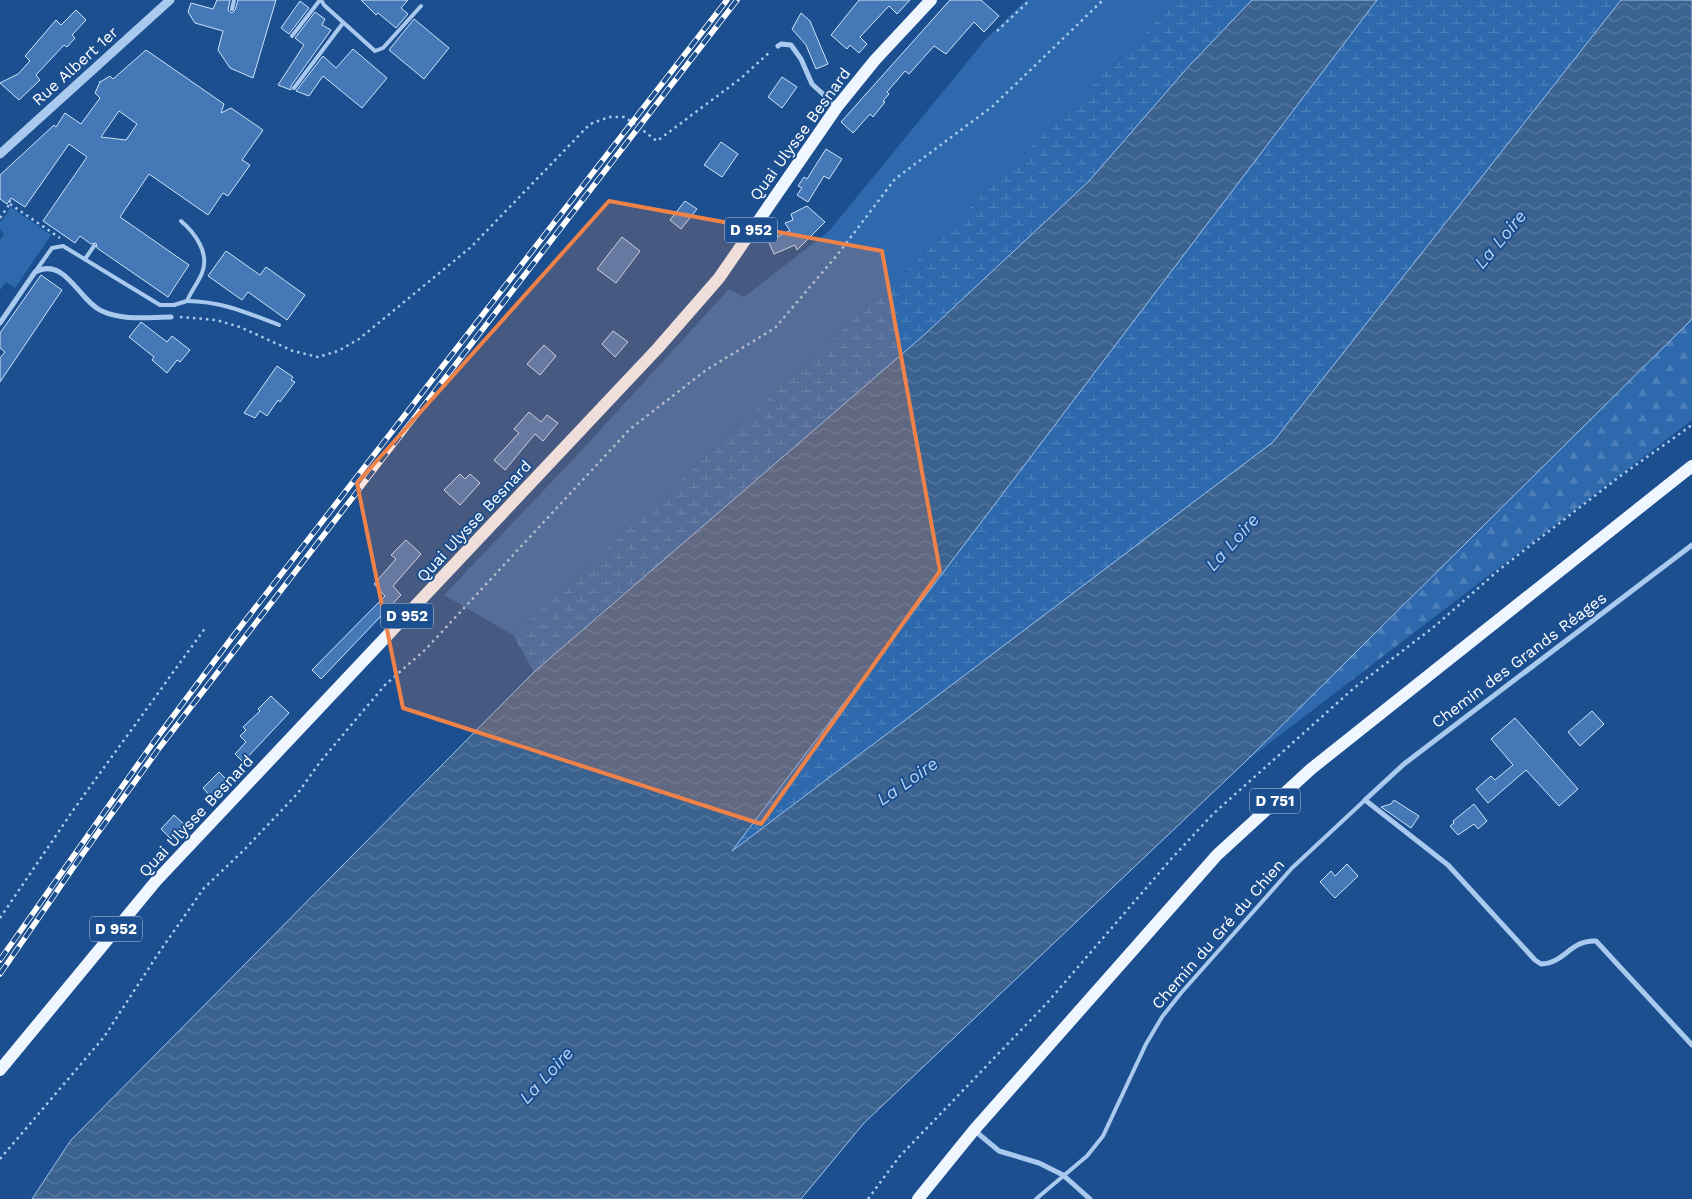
<svg xmlns="http://www.w3.org/2000/svg" width="1692" height="1199" font-family="'Work Sans',sans-serif">
	<style>
		.grass { fill: #2e69ad }
		.forest { fill: url(#forest-firs) }
		.wetland { fill: url(#wetland-marsh) }
		.water { fill: url(#water-waves); stroke: #9cc4f0 }
		.building { fill: #4478b7; stroke: #cfe3fa; fill-rule: evenodd }
		.lines { fill: none; stroke-linecap: round; stroke-linejoin: round }
		.path { stroke: #a9c9ee; stroke-width: 2.5; stroke-dasharray: 2.5 4; stroke-linecap: butt }
		.service { stroke: #a9c9ee; stroke-width: 4 }
		.minor { stroke: #a9c9ee; stroke-width: 5 }
		.tertiary { stroke: #a9c9ee; stroke-width: 9 }
		.primary { stroke: #f0f6ff; stroke-width: 12 }
		.rail-casing { stroke: #fff; stroke-width: 5.5 }
		.rail { stroke: #1b4f8f; stroke-width: 4; stroke-dasharray: 11; stroke-linecap: butt }
		.marked { fill: #ee8249; fill-opacity: 0.2; stroke: #ee8249; stroke-width: 4; stroke-linejoin: round }
		.labels { text-anchor: middle; dominant-baseline: central; stroke-width: 4; stroke-linejoin: round; paint-order: stroke }
		.shield { fill: #1b4f8f; stroke: #bbcadd; stroke-width: 1 }
		.shield-label { font-size: 15px; font-weight: bold; fill: #fff }
		.street-label { font-size: 16px; fill: #fff; stroke: #1b4f8f }
		.water-label { font-size: 18px; font-style: italic; fill: #b5d3f5; stroke: #1b4f8f }
	</style>
	<defs>
		<pattern id="forest-firs" width="22" height="20" patternUnits="userSpaceOnUse" patternTransform="scale(1.25)"><rect width="22" height="20" fill="#2e69ad"/><path d="M5 1l3.5 6h-7zM16 11l3.5 6h-7z" fill="#4d80b9"/></pattern>
		<pattern id="wetland-marsh" width="20" height="14" patternUnits="userSpaceOnUse" patternTransform="scale(1.25)"><rect width="20" height="14" fill="#2e69ad"/><path d="M1 5h8M5 5V1M11 12h8M15 12V8" fill="none" stroke="#4d80b9"/></pattern>
		<pattern id="water-waves" width="16" height="10" patternUnits="userSpaceOnUse" patternTransform="scale(1.25)"><rect width="16" height="10" fill="#3c6290"/><path d="M0 5q4-4 8 0t8 0" fill="none" stroke="#597aa1"/></pattern>
	</defs>
	<rect width="100%" height="100%" fill="#1b4f8f"/>
	<g class="grass">
		<polygon points="1026,0 1178,0 912,265 513,635 444,595 581,451 729,289 744,297 829,231 986,39"/>
		<polygon points="11,207 51,235 15,288 6,282 0,290 0,240 4,234 0,230 0,223"/>
	</g>
	<polygon class="forest" points="1692,319 1692,420 1245,762"/>
	<g class="wetland">
		<polygon points="1178,0 1252,0 1189,66 1089,181 924,335 534,672 513,635 912,265"/>
		<polygon points="1377,0 1621,0 1273,442 730,852"/>
	</g>
	<polygon class="water" points="1252,0 1377,0 732,851 1273,442 1621,0 1692,0 1692,319 1245,762 864,1123 801,1199 32,1199 71,1140 534,672 924,335 1089,181 1189,66"/>
	<g class="building">
		<polygon points="217,0 230,0 228,10 232,13 235,10 238,0 276,0 253,78 230,68 218,50 223,31 195,23 188,12 191,3 213,9"/>
		<polygon points="361,0 408,0 401,8 408,14 396,28 378,13 376,15"/>
		<polygon points="859,0 910,0 897,14 889,6 860,37 867,44 859,53 850,45 847,49 831,35"/>
		<polygon points="950,0 981,0 999,16 984,32 974,22 946,54 934,46 909,74 905,71 887,92 889,94 883,101 885,102 873,117 870,114 853,133 841,122"/>
		<polygon points="300,1 309,8 289,34 281,28"/>
		<polygon points="76,10 86,20 72,35 75,38 67,47 64,45 36,75 40,80 19,100 0,83 18,74 30,61 25,56 56,20 61,25"/>
		<polygon points="315,12 325,19 322,25 331,30 291,86 291,90 278,85 304,45 295,38"/>
		<polygon points="801,13 810,21 828,64 816,69 806,45 792,29"/>
		<polygon points="414,19 449,48 424,79 389,50"/>
		<polygon points="353,49 387,78 362,108 323,76 309,96 296,91 323,56 336,68"/>
		<path d="M146,50L224,104L221,113L231,108L263,130L242,160L250,165L228,196L223,193L208,215L149,174L120,217L189,265L168,297L97,248L96,243L91,244L80,236L75,243L43,221L87,157L69,144L25,207L11,198L7,204L0,199V175L54,125L56,127L65,113L81,124L100,98L95,93L100,82L110,76L113,79ZM119,111L137,124L126,140L101,137Z"/>
		<polygon points="782,77 797,87 782,108 768,97"/>
		<polygon points="721,142 738,154 722,177 704,165"/>
		<polygon points="826,149 842,159 829,179 824,176 808,202 797,195 802,188 798,186 804,177 807,179"/>
		<polygon points="685,201 697,209 681,229 670,220"/>
		<polygon points="807,206 825,222 797,250 795,245 774,254 768,240 790,231 785,223 793,220 791,214"/>
		<polygon points="622,237 640,251 616,283 597,269"/>
		<polygon points="226,251 260,275 266,267 305,295 287,320 248,292 242,300 208,276"/>
		<polygon points="41,275 62,290 0,382 0,358 5,352 0,348 0,333"/>
		<polygon points="141,322 167,342 172,336 190,350 180,362 177,360 167,373 152,360 154,357 129,337"/>
		<polygon points="613,331 628,342 615,357 602,344"/>
		<polygon points="544,345 556,356 540,375 527,364"/>
		<polygon points="277,366 293,377 291,380 295,382 280,402 278,400 267,416 260,411 255,418 244,413"/>
		<polygon points="529,412 541,422 547,415 558,423 543,441 535,434 505,470 494,460 519,433 514,429"/>
		<polygon points="460,474 465,479 470,474 480,483 460,505 444,490"/>
		<polygon points="406,540 421,554 393,586 401,595 321,679 312,670 385,596 374,584 396,559 391,555"/>
		<polygon points="271,696 289,713 243,762 235,754 246,742 240,736 246,730 243,727 260,711 258,709"/>
		<polygon points="1592,711 1604,724 1580,746 1568,732"/>
		<polygon points="1515,718 1578,789 1559,806 1526,770 1488,803 1476,789 1491,776 1495,780 1513,765 1491,739"/>
		<polygon points="219,772 227,780 211,797 203,788"/>
		<polygon points="1394,800 1419,816 1411,828 1381,807 1391,804"/>
		<polygon points="1474,804 1487,821 1478,829 1474,824 1458,835 1450,826 1454,823 1453,821"/>
		<polygon points="174,815 185,825 171,839 161,829"/>
		<polygon points="1347,864 1358,876 1335,898 1320,882 1331,871 1335,876"/>
	</g>
	<g class="lines">
		<g class="path">
			<polyline points="997,31 1030,0"/>
			<polyline points="100,81 100,82"/>
			<polyline points="10,204 60,238"/>
			<polyline points="0,218 11,202 9,201"/>
			<polyline points="180,317 216,320 240,327 293,351 318,357 338,351 359,339 471,247 590,124 609,117 625,117 657,141 740,79 771,51"/>
			<polyline points="0,918 74,809 206,627"/>
			<polyline points="0,1159 104,1037 158,954 204,888 243,851 298,793 320,762 385,685 426,649 629,430 706,370 775,328 838,254 895,179 993,106 1103,0"/>
			<polyline points="868,1199 899,1157 1047,1003 1172,858 1213,814 1354,688 1435,626 1500,569 1619,477 1692,425"/>
		</g>
		<g class="service">
			<polyline points="321,0 324,5 375,51 383,48 421,6"/>
			<polyline points="232,9 234,0"/>
			<polyline points="292,36 320,0"/>
			<polyline points="294,88 343,23"/>
			<polyline points="85,259 94,246"/>
			<path d="M35,272L52,248L63,246L160,305H174L187,301C191,291 198,283 202,273C210,253 195,233 181,221"/>
			<path d="M187,301C220,301 248,313 279,325"/>
			<polyline points="1036,1199 1087,1156 1103,1136 1146,1044 1162,1017 1181,993 1292,868 1365,800"/>
		</g>
		<g class="minor">
			<polyline points="778,46 781,44 791,45 801,59 812,84 836,106"/>
			<path d="M0,323L35,272C65,256 79,301 102,311C123,321 149,317 171,317"/>
			<path d="M1692,545L1404,764L1365,800L1448,865L1535,960L1541,964C1566,963 1569,940 1596,941L1692,1045"/>
			<polyline points="974,1130 999,1151 1039,1163 1063,1175 1090,1199"/>
		</g>
		<polyline class="tertiary" points="0,154 170,0"/>
		<g class="primary">
			<polyline points="0,1070 156,881 658,348 719,278 837,107 875,60 931,0"/>
			<polyline points="918,1199 974,1130 1217,855 1311,769 1692,466"/>
		</g>
		<g class="rail-casing">
			<g id="rail">
				<polyline points="0,960 153,743 231,639 727,0"/>
				<polyline points="0,974 82,855 160,747 737,0"/>
			</g>
		</g>
		<use href="#rail" class="rail"/>
	</g>
	<path class="marked" d="M609,201L882,251L940,571L761,824L403,708L357,483Z"/>
	<g class="labels">
		<g class="shield">
			<rect x="725" y="217.5" width="52" height="25" rx="4"/>
			<rect x="381" y="603.5" width="52" height="25" rx="4"/>
			<rect x="1250" y="788.5" width="50" height="25" rx="4"/>
			<rect x="90" y="916.5" width="52" height="25" rx="4"/>
		</g>
		<g class="shield-label">
			<text x="751" y="230">D 952</text>
			<text x="407" y="616">D 952</text>
			<text x="1275" y="801">D 751</text>
			<text x="116" y="929">D 952</text>
		</g>
		<g class="street-label">
			<text transform="translate(75 66) rotate(-42)">Rue Albert 1er</text>
			<text transform="translate(800 134) rotate(-54)">Quai Ulysse Besnard</text>
			<text transform="translate(474 521) rotate(-47)">Quai Ulysse Besnard</text>
			<text transform="translate(1519 660) rotate(-37)">Chemin des Grands Réages</text>
			<text transform="translate(196 816) rotate(-47)">Quai Ulysse Besnard</text>
			<text transform="translate(1218 934) rotate(-49)">Chemin du Gré du Chien</text>
		</g>
		<g class="water-label">
			<text transform="translate(1500 239) rotate(-50)">La Loire</text>
			<text transform="translate(1232 542) rotate(-48)">La Loire</text>
			<text transform="translate(907 781) rotate(-35)">La Loire</text>
			<text transform="translate(546 1075) rotate(-47)">La Loire</text>
		</g>
	</g>
</svg>
